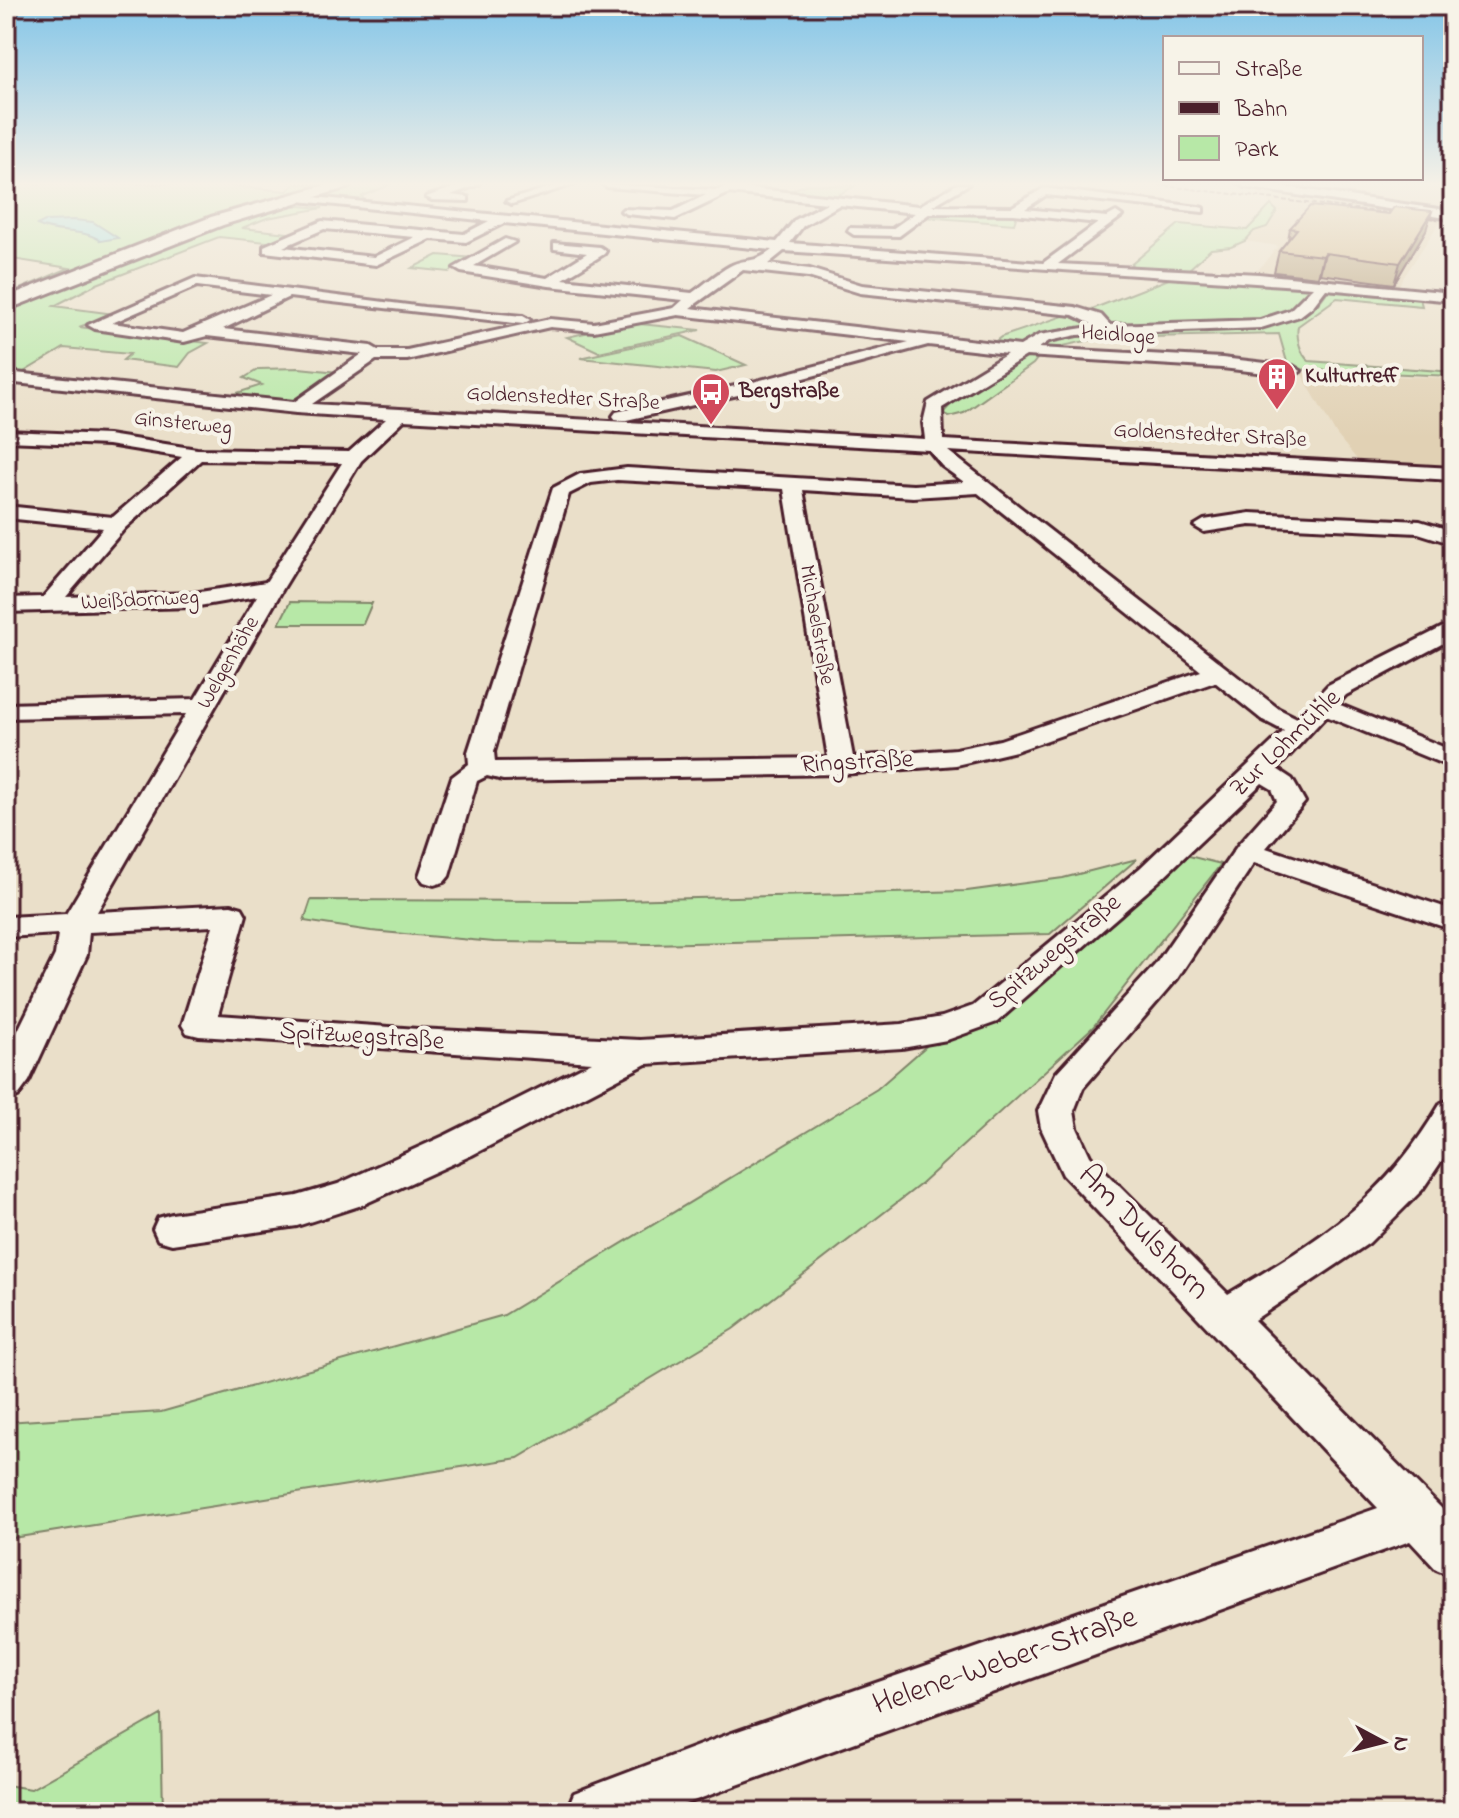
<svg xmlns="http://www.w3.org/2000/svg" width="1459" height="1818" font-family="'Indie Flower',sans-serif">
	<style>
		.built { fill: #e1d1b4 }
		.green { fill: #b7e8a7; stroke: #808469; stroke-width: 2 }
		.water { fill: #8ddee7; stroke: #72929c; stroke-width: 2 }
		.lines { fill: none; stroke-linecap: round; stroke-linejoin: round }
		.minor-casing { stroke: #4a1f2b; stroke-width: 6 }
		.secondary-casing { stroke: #4a1f2b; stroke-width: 6 }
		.minor { fill: #f7f3e8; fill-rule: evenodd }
		.secondary { fill: #f7f3e8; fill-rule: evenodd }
		.rail { stroke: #4a1f2b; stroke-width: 2; stroke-dasharray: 5 2; stroke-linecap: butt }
		.wall { fill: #b09870; stroke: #4a1f2b; stroke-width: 2 }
		.shaded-wall { fill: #907c5b; stroke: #4a1f2b; stroke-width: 2 }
		.building { fill: #cdb182; stroke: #4a1f2b; stroke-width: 2 }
		.labels { text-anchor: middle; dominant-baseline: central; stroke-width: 8; stroke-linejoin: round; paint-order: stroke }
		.far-street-label { font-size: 22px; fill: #4a1f2b; stroke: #f7f3e8 }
		.far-poi-label { font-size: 22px; font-weight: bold; fill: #4a1f2b; stroke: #f7f3e8; text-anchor: start }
		.street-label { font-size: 26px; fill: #4a1f2b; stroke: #f7f3e8 }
		.near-street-label { font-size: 32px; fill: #4a1f2b; stroke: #f7f3e8 }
	</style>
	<rect width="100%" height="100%" fill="#eadfc9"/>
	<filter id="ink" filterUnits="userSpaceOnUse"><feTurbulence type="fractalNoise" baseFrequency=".0125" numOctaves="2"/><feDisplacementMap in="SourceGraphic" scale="16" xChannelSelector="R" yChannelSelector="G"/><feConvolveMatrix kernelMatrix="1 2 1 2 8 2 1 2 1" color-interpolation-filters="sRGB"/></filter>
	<g filter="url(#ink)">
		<g class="built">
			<polygon points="1141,184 1260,196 1249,184 1453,184 1453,224 1439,223 1396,289 1254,275 1278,246 1245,241 1254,231 1267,227 1277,210 1265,199"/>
			<polygon points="1301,373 1453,378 1453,467 1359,462 1336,434"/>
		</g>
		<g class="green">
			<polygon points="6,184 210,184 287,191 295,184 335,184 260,204 6,302 6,295 69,268 6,258"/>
			<polygon points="354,184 392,184 362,196 363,199 391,206 320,196"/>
			<polygon points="807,184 855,186 830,199 783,194"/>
			<polygon points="287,205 323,208 267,218 242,228 297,234 276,243 219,237 97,284 54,306 114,314 79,327 208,343 190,353 179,367 123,360 130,354 64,348 22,373 6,372 6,312 153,250"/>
			<polygon points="1271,205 1277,211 1267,227 1254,231 1245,241 1231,247 1211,249 1187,271 1127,268 1179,224 1247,230"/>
			<polygon points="931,211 1017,215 1014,224 923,217"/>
			<polygon points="438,255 474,258 449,272 412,268"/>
			<polygon points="1179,275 1307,286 1308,296 1291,311 1264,320 1114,326 1087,311"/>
			<path d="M1331,287L1419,295L1422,306L1337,298L1298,326C1296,336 1300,354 1309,361L1453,372V376L1289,369L1279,334L1104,338C1081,340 1055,351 1034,348L1046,340L1074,334L1267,325L1303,314L1318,304Z"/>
			<polygon points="1072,313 1098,327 1037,335 1016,347 992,344 1001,337"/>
			<polygon points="630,323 700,330 599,352 567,337"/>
			<polygon points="682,336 746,365 716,372 580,358"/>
			<polygon points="1027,355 1040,355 1033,364 964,413 949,417 943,413 952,403"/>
			<polygon points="299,368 338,372 302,398 288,401 219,394 234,394 262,385 244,378 259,369"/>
			<polygon points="290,602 372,603 363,624 279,624"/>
			<polygon points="1185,855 1221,864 1093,1027 921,1184 733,1329 518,1458 6,1539 6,1422 161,1412 504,1315 877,1089 932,1041 992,1022 1122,916"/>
			<polygon points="1137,859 1050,934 650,944 494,942 371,931 304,921 311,900 582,901 967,891 1063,878"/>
			<polygon points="161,1715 163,1812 6,1812 6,1785 31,1789"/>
		</g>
		<path class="water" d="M74,220L93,222L118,238L101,241C83,228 58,235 37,225L45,221Z"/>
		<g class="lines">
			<g class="minor-casing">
				<g id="minor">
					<polygon points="464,184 479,184 451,195 468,197 468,201 432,200 426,197"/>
					<polygon points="560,184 575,184 512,204 506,201"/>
					<path d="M602,184L718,190L730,184H743L740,187L919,206L957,184H969L932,206L1012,207L1044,188L1199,207L1203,208V212L1046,195L1025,209L1107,217L1116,212L1122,216L1058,264L1259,274L1453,293V301L1326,289L1313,306L1300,316L1261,328L1077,335L1049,341L1039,348L1222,358L1293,366L1301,371L1293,376L1222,368L1026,356L942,408L943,440L1453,468V480L948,451L1279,709L1297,718L1328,685L1453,622V638L1346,695L1338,704L1453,751V768L1326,716L1277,769L1292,779L1305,802L1266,848L1453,910V930L1254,863L1177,979L1083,1088L1074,1111L1077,1128L1090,1156L1228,1294C1323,1238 1384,1200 1441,1103L1453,1099V1144L1422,1190L1369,1243L1254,1320L1453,1520V1576L1436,1569L1410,1541L663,1812H566L574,1793L732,1733L1378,1508L1063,1175L1041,1128L1038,1111L1056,1073L1155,965L1238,845L1277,801L1272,789L1262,783L1160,880L997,1022L947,1040L902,1048L646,1064L472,1155L362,1205L297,1226L172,1244L158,1240L153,1229L158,1218L172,1214L297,1196L338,1184L446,1135L592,1062L199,1036L187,1033L182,1025L213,926L89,932L87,955L29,1081L18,1096L6,1100V1055L55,955L58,934L6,937V917L66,914L186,714L6,718V704L195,699L257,596L193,607L6,612V598L43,597L103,528L6,518V506L113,517L182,457L108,445L6,441V431L108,435L197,449L349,452L386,419L296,413L6,382V372L294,402L362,354L207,336L184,342L95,329L88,325L195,278L424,307L523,316L530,320L523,324L289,297L223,329L371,346L378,350H407L550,319L594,323L674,308L683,300L549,286L461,272L454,268L505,239L515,242L474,266L547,278L587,253L554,249V243L600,247L606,251L604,254L563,279L692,293C705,284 717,273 730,266C747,257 753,265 772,250L504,223L466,242L431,239L376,265L264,252V246L322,221L464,234L489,221L289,200L287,198L293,195L777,242L795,220L827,203L729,193L675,219L627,214L621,211L623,209L673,211L706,195L607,187ZM839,205L915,213L892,229L850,228L848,231L854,235L899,236L930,213L1014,214L1098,223L1043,263L790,243L803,226ZM324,229L415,237L374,257L283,247ZM784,251L1313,287L1290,310L1260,320L1110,325L1101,315L1075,307L862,285L810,269L768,264ZM743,270L808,277L860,293L1073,315L1096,326L1039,335L1020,346L690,308ZM197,286L271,295L183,333L112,323ZM678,315L909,342L749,383L616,412L613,416L616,420L622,421L756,391L928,345L1007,354L928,402L923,423L925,439L312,404L376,360H407L550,327L594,331ZM404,420L929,450L942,466L964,482L913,485L627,468L580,474L553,488L468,752L469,764L452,777L419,876L424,882L434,885L444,882L449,876L477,781L487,776L503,780L842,774L956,765L1016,751L1215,682L1261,719L1284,731L1140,868L973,1006L942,1017L902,1024L640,1040L418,1029L218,1015L246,915L242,908L231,905L97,912L284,587L361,461ZM201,460L342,463L266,582L193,593L66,597L125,528ZM617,480L784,489L828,758L495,762L494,752L569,494L591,483ZM803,490L913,497L978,493L1201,671L1000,740L956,749L853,757Z"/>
					<polygon points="1240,184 1265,184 1453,211 1453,219 1245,187"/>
					<polygon points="1250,513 1420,521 1453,531 1453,544 1418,533 1250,525 1204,532 1194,526 1204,520"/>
				</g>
			</g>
			<g class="secondary-casing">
				<polygon id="secondary" points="329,184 352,184 349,187 223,225 6,310 6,297 211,217"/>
			</g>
			<use href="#minor" class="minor"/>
			<use href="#secondary" class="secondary"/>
			<polyline class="rail" points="1151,184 1453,221"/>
		</g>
		<polygon class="wall" points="1290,228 1426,230 1394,284 1320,274 1318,277 1274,272 1279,251 1288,240"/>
		<g class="shaded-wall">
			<polygon points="1432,211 1426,230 1394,284 1400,263"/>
			<polygon points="1325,253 1320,274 1318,277 1323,256"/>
		</g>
		<polygon class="building" points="1310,206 1389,214 1394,207 1432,211 1400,263 1325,253 1323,256 1279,251 1297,229 1290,228"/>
	</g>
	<linearGradient id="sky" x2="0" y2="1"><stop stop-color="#83c5e8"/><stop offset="0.42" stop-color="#f6f1e7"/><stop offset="1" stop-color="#f6f1e7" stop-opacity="0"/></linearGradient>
	<rect width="1459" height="438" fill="url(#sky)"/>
	<defs>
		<g id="building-pin" transform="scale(2)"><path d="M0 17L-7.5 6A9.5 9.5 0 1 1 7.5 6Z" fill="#d1495b" stroke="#f7f3e8"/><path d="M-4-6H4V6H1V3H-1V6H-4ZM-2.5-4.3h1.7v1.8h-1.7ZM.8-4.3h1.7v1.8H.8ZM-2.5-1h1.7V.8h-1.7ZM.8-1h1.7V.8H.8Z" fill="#fff"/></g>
		<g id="bus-pin" transform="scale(2)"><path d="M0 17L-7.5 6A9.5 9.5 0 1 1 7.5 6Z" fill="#d1495b" stroke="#f7f3e8"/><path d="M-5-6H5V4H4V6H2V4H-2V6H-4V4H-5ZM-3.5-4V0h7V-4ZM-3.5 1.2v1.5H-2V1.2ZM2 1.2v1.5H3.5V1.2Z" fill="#fff"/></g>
	</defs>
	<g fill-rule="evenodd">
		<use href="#building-pin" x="1277" y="377"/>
		<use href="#bus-pin" x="711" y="392"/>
	</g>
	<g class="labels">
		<g class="far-street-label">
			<text transform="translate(1118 336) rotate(4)">Heidloge</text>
			<text transform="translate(563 399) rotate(3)">Goldenstedter Straße</text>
			<text transform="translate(183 424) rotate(6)">Ginsterweg</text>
			<text transform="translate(1210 436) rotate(3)">Goldenstedter Straße</text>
			<text transform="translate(140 601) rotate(-3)">Weißdornweg</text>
			<text transform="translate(816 625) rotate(80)">Michaelstraße</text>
			<text transform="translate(229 663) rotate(-60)">Welgenhöhe</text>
		</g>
		<g class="far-poi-label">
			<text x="1305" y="377">Kulturtreff</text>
			<text x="739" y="392">Bergstraße</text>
		</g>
		<g class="street-label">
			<text transform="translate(1286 744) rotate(-44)">Zur Lohmühle</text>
			<text transform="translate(857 763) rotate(-3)">Ringstraße</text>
			<text transform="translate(1055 953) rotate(-40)">Spitzwegstraße</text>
			<text transform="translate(362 1037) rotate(4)">Spitzwegstraße</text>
		</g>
		<g class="near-street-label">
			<text transform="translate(1143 1233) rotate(46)">Am Dulshorn</text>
			<text transform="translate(1005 1662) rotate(-19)">Helene-Weber-Straße</text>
		</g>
	</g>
	<rect width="1459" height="1818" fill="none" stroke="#f7f3e8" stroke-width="32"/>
	<rect x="16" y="16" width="1427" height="1786" fill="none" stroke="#4a1f2b" stroke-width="3" filter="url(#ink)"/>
	<rect x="1163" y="36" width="260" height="144" fill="#f7f3e8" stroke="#b29e9c" stroke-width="2"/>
	<rect x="1179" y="62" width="40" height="12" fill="#f7f3e8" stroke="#b29e9c" stroke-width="2"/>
	<text x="1235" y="76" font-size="24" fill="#4a1f2b">Straße</text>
	<rect x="1179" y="102" width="40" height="12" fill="#4a1f2b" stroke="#b29e9c" stroke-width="2"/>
	<text x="1235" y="116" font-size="24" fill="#4a1f2b">Bahn</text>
	<rect x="1179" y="136" width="40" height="24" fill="#b7e8a7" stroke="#b29e9c" stroke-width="2"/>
	<text x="1235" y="156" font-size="24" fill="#4a1f2b">Park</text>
	<g transform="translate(1383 1742) rotate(97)" stroke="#f7f3e8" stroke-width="6" paint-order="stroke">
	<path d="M0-6L14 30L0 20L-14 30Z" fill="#4a1f2b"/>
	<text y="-12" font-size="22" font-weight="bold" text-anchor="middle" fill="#4a1f2b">N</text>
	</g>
</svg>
